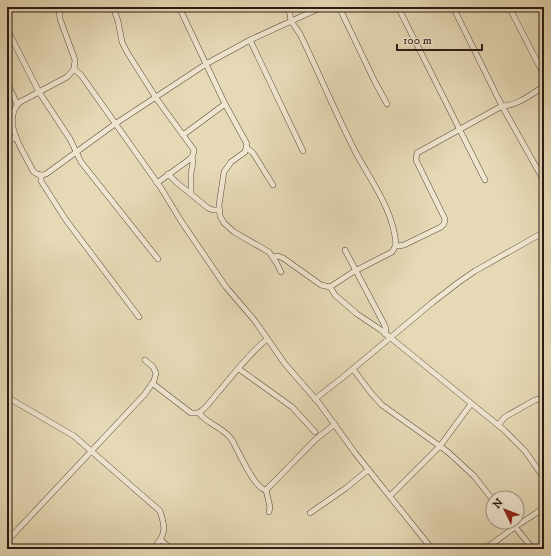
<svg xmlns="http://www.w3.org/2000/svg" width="551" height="556" font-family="'IM FELL DW Pica',serif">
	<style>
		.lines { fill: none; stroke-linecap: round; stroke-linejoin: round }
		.street-casing { stroke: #5a4a3d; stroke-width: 6 }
		.street { stroke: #efe6d0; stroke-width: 5 }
	</style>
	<rect width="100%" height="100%" fill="#e6d9b6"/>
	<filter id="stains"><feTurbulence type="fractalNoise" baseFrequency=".005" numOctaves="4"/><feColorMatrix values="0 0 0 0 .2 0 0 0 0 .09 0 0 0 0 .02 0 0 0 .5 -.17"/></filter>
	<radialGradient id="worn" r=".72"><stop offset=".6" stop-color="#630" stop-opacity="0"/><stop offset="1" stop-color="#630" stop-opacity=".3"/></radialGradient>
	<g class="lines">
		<g class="street-casing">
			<g id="street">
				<path d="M59,7L60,19L75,60L74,69L67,77L20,102C0,121 24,152 33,171C37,175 41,176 46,174L115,124L206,64L250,40L322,7"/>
				<polyline points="113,7 118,21 122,42 127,52 156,98 194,150 193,155 190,159 157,183"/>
				<polyline points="179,7 225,104 247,144 245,152 231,162 224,172 219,205 220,216 224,223 234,232 269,252 276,262 281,272"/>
				<polyline points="339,7 375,82 387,104"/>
				<polyline points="398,7 485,180"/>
				<polyline points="453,7 502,106 544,181"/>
				<polyline points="509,7 544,75"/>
				<polyline points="7,29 39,92 70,139 81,162 158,259"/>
				<polyline points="250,40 303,151"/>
				<polyline points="74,69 81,75 161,188 181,221 226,287 255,321 285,364 319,403 355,453 432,549"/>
				<polyline points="7,82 17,104"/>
				<polyline points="183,135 225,104"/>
				<polyline points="7,142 16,137"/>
				<polyline points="247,148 253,153 273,185"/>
				<polyline points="168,174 176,182 208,208 213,210 219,210"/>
				<polyline points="41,175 41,181 66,220 139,317"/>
				<polyline points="191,194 191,173 193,163 192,157"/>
				<path d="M396,245L399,246L404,245L441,227L444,224L445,219L416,160L417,153L502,106C517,106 532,94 544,86"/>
				<polyline points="345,250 384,324 386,329 385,334"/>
				<path d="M273,257L278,256L283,258L321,285L330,287L353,272L392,252L396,245C394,211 371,181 356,153C336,114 319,73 300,34L291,21L290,14L287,7"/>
				<polyline points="330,287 335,295 357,314 381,330 504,430 525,451 544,478"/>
				<polyline points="239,369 292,407 315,432"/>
				<polyline points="353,369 371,393 382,405 448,452 474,476 493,500"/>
				<path d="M152,383L191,413H198C208,408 213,397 221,389C235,372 250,353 267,339"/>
				<path d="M7,397L74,436L160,511C166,529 166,534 153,549"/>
				<polyline points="315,399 342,378 433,302 459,282 475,271 544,232"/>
				<path d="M199,413C208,425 224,427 232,440C238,450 254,489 266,490"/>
				<polyline points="498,425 505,417 535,400 539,399 544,400"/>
				<polyline points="266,490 316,439 335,424"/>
				<polyline points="266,490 270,507 269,512"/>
				<polyline points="390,496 440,446 471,404"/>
				<polyline points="310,513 346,488 368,470"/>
				<polyline points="511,522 533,549"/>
				<polyline points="161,540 171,549"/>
				<polyline points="7,541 144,395 154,381 156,373 153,367 145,360"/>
				<polyline points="485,549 515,527 544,508"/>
			</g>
		</g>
		<use href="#street" class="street"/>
	</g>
	<rect width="551" height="556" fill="none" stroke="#e6d9b6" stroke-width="24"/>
	<rect x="8" y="8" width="535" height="540" fill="none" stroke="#2b1b15" stroke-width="2"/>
	<rect x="12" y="12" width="527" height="532" fill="none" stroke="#2b1b15"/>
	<g transform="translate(505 510) rotate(313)"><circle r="19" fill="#efe6d0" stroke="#a19585"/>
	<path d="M0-3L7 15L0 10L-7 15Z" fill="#8f2418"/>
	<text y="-6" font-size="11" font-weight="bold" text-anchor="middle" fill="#2b1b15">N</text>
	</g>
	<path d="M397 44v6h85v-6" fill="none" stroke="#2b1b15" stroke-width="2"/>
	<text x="403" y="44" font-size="12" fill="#2b1b15" stroke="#efe6d0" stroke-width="3" paint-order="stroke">100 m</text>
	<rect width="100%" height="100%" filter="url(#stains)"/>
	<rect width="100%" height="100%" fill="url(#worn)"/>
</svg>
